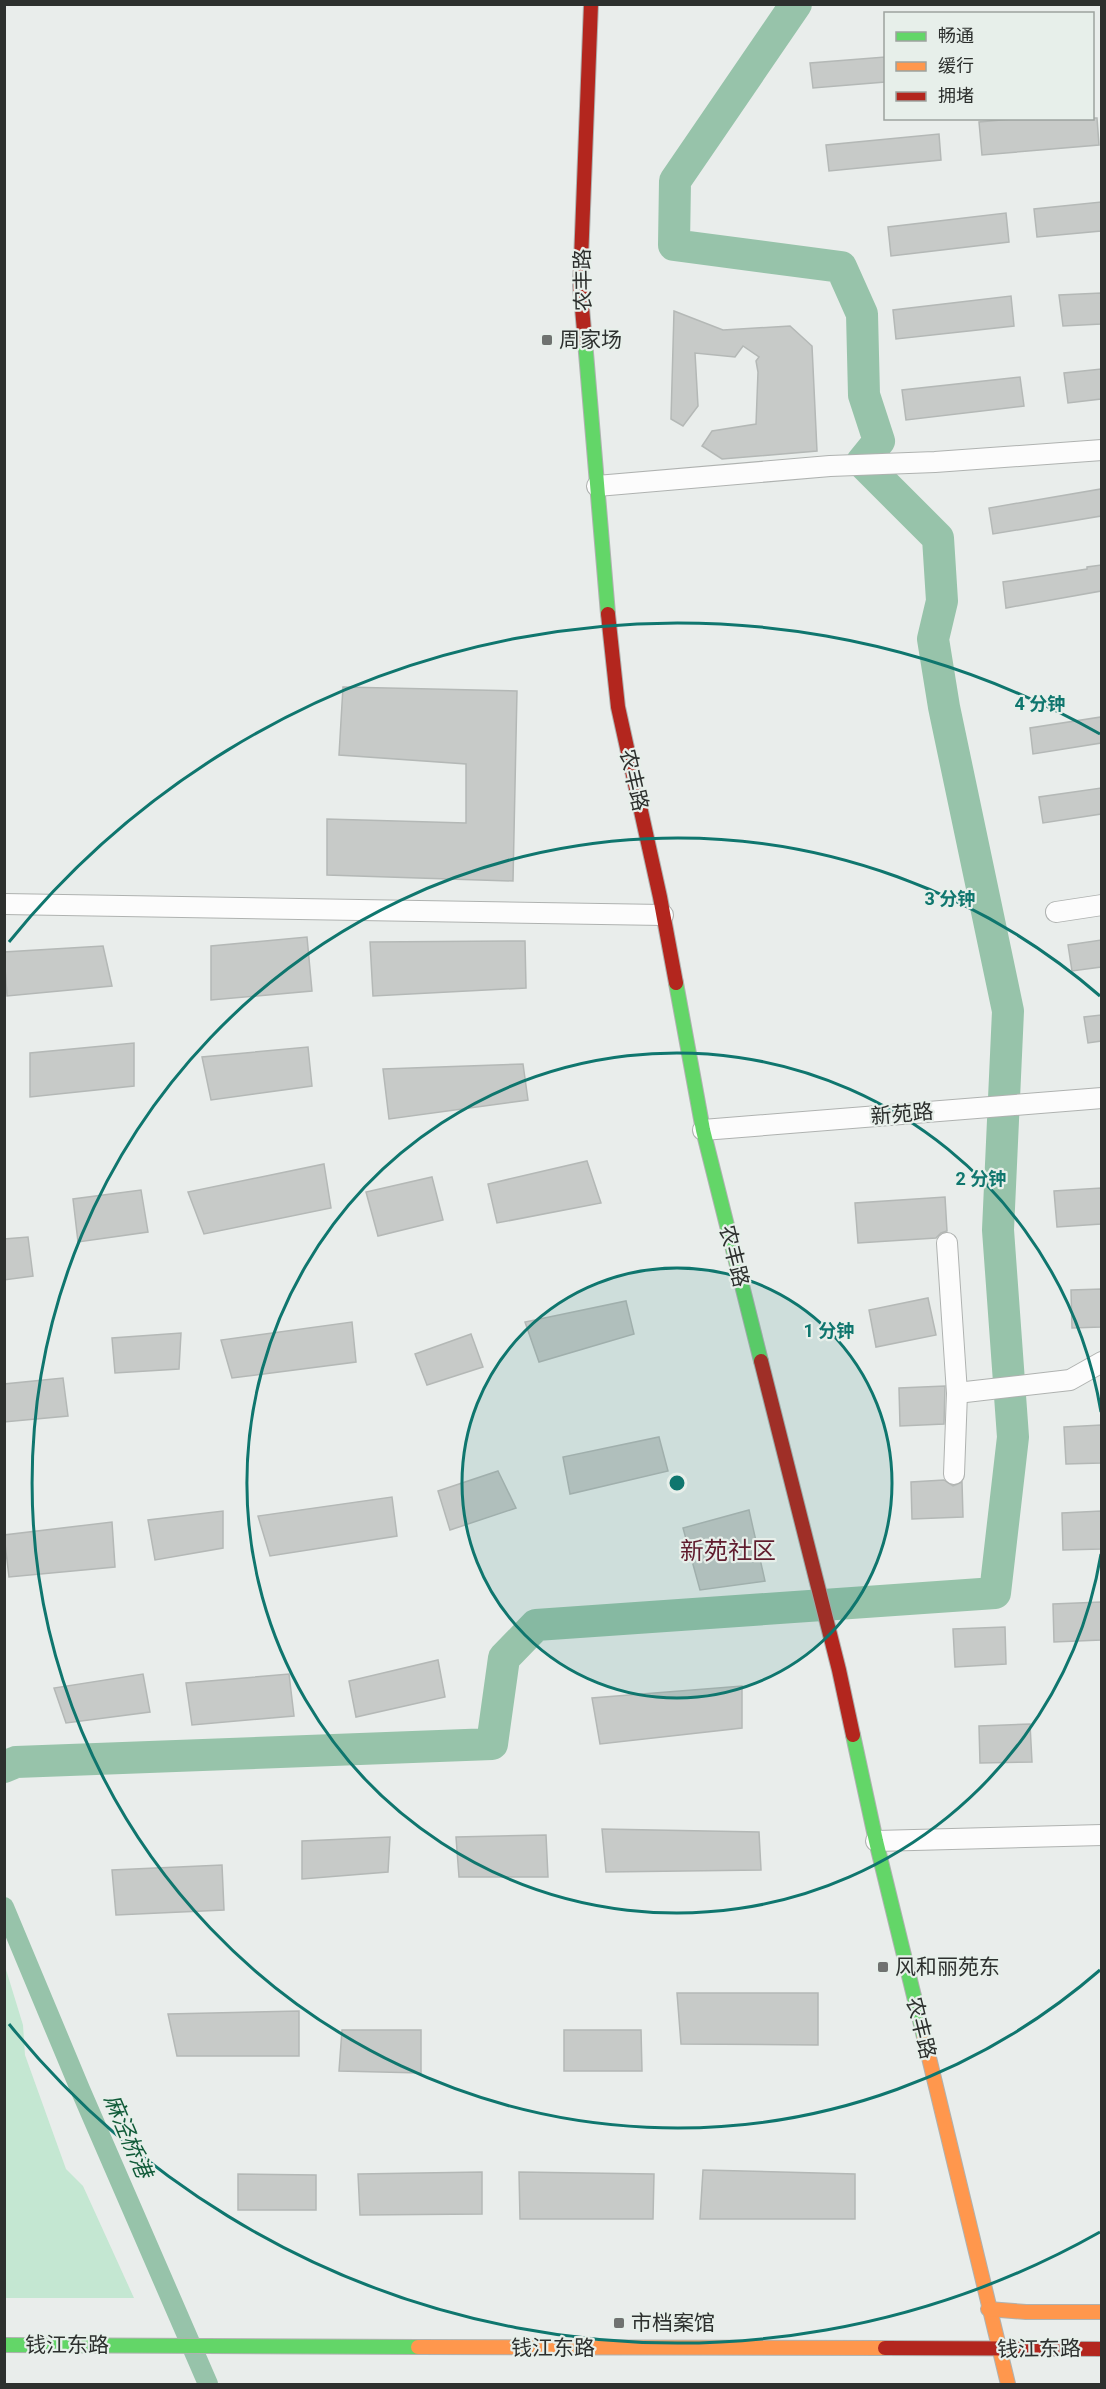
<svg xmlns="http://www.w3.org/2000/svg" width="1106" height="2389" font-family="Roboto,'Noto Sans SC',sans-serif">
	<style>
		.green { fill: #c4e7d2 }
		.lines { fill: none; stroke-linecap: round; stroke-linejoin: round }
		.canal { stroke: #97c3aa; stroke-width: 20 }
		.river { stroke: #97c3aa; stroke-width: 32 }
		.building { fill: #c7cac8; stroke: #b4b8b6; stroke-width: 1.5 }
		.street-casing { stroke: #afb2b0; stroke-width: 22 }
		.fast-casing { stroke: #afb2b0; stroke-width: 16 }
		.slow-casing { stroke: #afb2b0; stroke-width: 16 }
		.jam-casing { stroke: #afb2b0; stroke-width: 16 }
		.street { stroke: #fcfcfc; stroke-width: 20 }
		.fast { stroke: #63d668; stroke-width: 14 }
		.slow { stroke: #ff974d; stroke-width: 14 }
		.jam { stroke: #b3261e; stroke-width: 14 }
		.ring { fill: none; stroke: #0f766e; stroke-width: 3 }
		.poi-dot { fill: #6f7270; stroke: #e7efea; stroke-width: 2 }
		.labels { text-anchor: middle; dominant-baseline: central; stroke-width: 4.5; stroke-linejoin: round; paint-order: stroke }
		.street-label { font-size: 21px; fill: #2d302e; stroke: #e7efea }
		.poi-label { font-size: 21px; fill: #2d302e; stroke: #e7efea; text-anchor: start }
		.water-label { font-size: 22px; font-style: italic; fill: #115b39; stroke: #e7efea }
		.quarter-label { font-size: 24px; fill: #601c2e; stroke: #e7efea }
		.centre { fill: #0f766e; stroke: #e7efea; stroke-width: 3 }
		.ring-label { font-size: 18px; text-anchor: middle; font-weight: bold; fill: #0f766e; stroke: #e7efea; stroke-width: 4.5; stroke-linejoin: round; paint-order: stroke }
	</style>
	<rect width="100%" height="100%" fill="#e9edeb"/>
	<polygon class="green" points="4,1963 23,2025 25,2055 66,2169 83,2186 134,2298 5,2298"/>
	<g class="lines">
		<polyline class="canal" points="4,1907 80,2089 208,2384"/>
		<polyline class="river" points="4,1767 16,1762 492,1744 504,1658 536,1625 995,1593 1013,1437 998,1230 1008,1011 944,707 933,639 942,601 938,538 862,462 879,441 864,395 862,314 841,267 674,245 675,181 796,4"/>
	</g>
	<g class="building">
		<polygon points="885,57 885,82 813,88 810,63"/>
		<polygon points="1022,118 1097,118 1099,145 982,155 979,122"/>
		<polygon points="939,134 941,160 829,171 826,145"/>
		<polygon points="1101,202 1101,231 1037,237 1034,209"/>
		<polygon points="1006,213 1009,242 891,256 888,227"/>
		<polygon points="1101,293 1101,324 1063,326 1059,295"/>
		<polygon points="1011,296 1014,326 896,339 893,310"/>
		<polygon points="674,311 723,330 790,326 812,346 817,451 722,459 702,446 712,431 756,424 758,372 756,361 759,357 743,346 735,357 695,353 698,406 683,426 671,419"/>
		<polygon points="1101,369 1101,399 1068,403 1064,373"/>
		<polygon points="1020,377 1024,406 906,420 902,390"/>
		<polygon points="1101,489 1101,516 993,534 989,508"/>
		<polygon points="1101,565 1101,591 1006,608 1003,582 1087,569 1087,567"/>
		<polygon points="343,687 517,691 513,881 327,875 327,819 466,823 466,764 339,755"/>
		<polygon points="1101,717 1101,743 1033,754 1030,728"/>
		<polygon points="1101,788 1101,814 1043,823 1039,797"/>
		<polygon points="307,937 312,991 211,1000 211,946"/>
		<polygon points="1101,940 1101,967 1072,971 1068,945"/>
		<polygon points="525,941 526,988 373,996 370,942"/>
		<polygon points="103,946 112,986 7,996 4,952"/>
		<polygon points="1101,1015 1101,1041 1088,1043 1084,1017"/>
		<polygon points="134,1043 134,1086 30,1097 30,1053"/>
		<polygon points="308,1047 312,1086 211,1100 202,1057"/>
		<polygon points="523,1064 528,1100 389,1119 383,1069"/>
		<polygon points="587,1161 601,1203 497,1223 488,1184"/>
		<polygon points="324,1164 331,1208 204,1234 188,1192"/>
		<polygon points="432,1177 443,1220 378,1236 366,1192"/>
		<polygon points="1101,1188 1101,1224 1057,1227 1054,1191"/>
		<polygon points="141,1190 148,1232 78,1242 73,1199"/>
		<polygon points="945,1197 947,1231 941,1233 936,1238 858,1243 855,1203"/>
		<polygon points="28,1237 33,1276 4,1280 4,1239"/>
		<polygon points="1101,1289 1101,1327 1072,1328 1071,1290"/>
		<polygon points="928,1298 936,1335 876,1347 869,1310"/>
		<polygon points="626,1301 634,1334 539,1362 525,1322"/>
		<polygon points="352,1322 356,1362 232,1378 221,1340"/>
		<polygon points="181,1333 179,1369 115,1373 112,1338"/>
		<polygon points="471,1334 483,1367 427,1385 415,1354"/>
		<polygon points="63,1378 68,1416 4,1422 4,1384"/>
		<polygon points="945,1386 944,1424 900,1426 899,1388"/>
		<polygon points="1101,1425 1101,1463 1066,1464 1064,1427"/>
		<polygon points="659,1437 668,1471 570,1494 563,1457"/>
		<polygon points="498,1471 516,1508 450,1530 438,1491"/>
		<polygon points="944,1480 953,1486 962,1482 963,1517 912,1519 911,1482"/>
		<polygon points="392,1497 397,1536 270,1556 258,1516"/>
		<polygon points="749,1510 765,1581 700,1590 683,1528"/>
		<polygon points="223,1511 223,1548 155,1560 148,1520"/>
		<polygon points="1101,1511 1101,1549 1063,1550 1062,1513"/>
		<polygon points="112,1522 115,1567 9,1577 4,1535"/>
		<polygon points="1101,1602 1101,1640 1054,1642 1053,1604"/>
		<polygon points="1005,1627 1006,1664 955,1667 953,1629"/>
		<polygon points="438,1660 445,1697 356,1717 349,1681"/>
		<polygon points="143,1674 150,1712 66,1723 54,1688"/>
		<polygon points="289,1674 294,1716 192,1725 186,1683"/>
		<polygon points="742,1686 742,1728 600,1744 592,1698"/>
		<polygon points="1030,1724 1032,1762 980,1763 979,1726"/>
		<polygon points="602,1829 759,1832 761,1870 606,1872"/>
		<polygon points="546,1835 548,1877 459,1877 456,1837"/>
		<polygon points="390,1837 388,1872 302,1879 302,1841"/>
		<polygon points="222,1865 224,1910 116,1915 112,1870"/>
		<polygon points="677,1993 818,1993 818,2045 681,2044"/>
		<polygon points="299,2011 299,2056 177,2056 168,2014"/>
		<polygon points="342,2030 421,2030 421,2073 339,2071"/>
		<polygon points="564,2030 641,2030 642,2071 564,2071"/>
		<polygon points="703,2170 855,2174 855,2219 700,2219"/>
		<polygon points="482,2172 482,2214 360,2215 358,2174"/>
		<polygon points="519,2172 654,2174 653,2219 520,2219"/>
		<polygon points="238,2174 316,2175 316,2210 238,2210"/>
	</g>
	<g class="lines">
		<g class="street-casing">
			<g id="street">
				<polyline points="597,486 830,466 935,462 1102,450"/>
				<polyline points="4,904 663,915"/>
				<polyline points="1056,912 1102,905"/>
				<polyline points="703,1130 1102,1098"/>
				<polyline points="947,1243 957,1393 954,1474"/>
				<polyline points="957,1393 1070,1380 1102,1362"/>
				<polyline points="876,1841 1102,1835"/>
			</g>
		</g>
		<g class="fast-casing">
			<g id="fast">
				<polyline points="585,341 608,614"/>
				<polyline points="676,983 703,1130 761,1361"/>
				<polyline points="853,1735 876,1841 924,2037"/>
				<polyline points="4,2345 418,2347"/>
			</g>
		</g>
		<g class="slow-casing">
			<g id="slow">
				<polyline points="924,2037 1008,2384"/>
				<polyline points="988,2309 1026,2312 1102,2312"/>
				<polyline points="418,2347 885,2348"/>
			</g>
		</g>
		<g class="jam-casing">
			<g id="jam">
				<polyline points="585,341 580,286 591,4"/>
				<polyline points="608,614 618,707 660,897 676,983"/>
				<polyline points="761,1361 839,1670 853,1735"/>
				<polyline points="885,2348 1102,2349"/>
			</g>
		</g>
		<use href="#street" class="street"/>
		<use href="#fast" class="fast"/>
		<use href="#slow" class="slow"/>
		<use href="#jam" class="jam"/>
	</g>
	<circle cx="677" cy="1483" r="215" fill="#0f766e" fill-opacity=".12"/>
	<g class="ring">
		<circle cx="677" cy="1483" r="215"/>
		<path d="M1101 1554A430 430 0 1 1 1101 1412"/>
		<path d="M1100 1970A645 645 0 1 1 1100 996"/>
		<path d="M1100 2232A860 860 0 0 1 9 2024M9 942A860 860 0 0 1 1100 734"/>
	</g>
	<g class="poi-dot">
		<rect x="541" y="334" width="12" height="12" rx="3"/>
		<rect x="877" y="1961" width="12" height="12" rx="3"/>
		<rect x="613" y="2317" width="12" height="12" rx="3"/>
	</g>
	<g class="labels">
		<g class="street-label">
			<text transform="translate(583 280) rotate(-91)">农丰路</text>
			<text transform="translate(634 780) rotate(77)">农丰路</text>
			<text transform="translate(902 1114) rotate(-5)">新苑路</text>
			<text transform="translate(734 1256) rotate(76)">农丰路</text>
			<text transform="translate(921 2028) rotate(76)">农丰路</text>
			<text x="67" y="2345">钱江东路</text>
			<text x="553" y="2348">钱江东路</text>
			<text transform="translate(1039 2349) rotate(-1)">钱江东路</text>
		</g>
		<g class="poi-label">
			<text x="559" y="340">周家场</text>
			<text x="895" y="1967">风和丽苑东</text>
			<text x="631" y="2323">市档案馆</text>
		</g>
		<g class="water-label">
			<text transform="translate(128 2136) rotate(67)">麻泾桥港</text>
		</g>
		<g class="quarter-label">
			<text x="728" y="1551">新苑社区</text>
		</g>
	</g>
	<circle cx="677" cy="1483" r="9" class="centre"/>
	<g class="ring-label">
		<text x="1040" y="710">4 分钟</text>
		<text x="950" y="905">3 分钟</text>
		<text x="981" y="1185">2 分钟</text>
		<text x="829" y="1337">1 分钟</text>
	</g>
	<rect width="1106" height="2389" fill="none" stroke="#2d302e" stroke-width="12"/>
	<rect x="884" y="12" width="210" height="108" fill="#e7efea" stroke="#9da39f" stroke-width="1.5"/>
	<rect x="896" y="32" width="30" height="9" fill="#63d668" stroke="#9da39f" stroke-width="1.5"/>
	<text x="938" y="42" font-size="18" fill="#2d302e">畅通</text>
	<rect x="896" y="62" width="30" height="9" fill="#ff974d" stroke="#9da39f" stroke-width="1.5"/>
	<text x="938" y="72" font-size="18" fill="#2d302e">缓行</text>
	<rect x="896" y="92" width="30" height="9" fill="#b3261e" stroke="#9da39f" stroke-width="1.5"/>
	<text x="938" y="102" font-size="18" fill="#2d302e">拥堵</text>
</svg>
